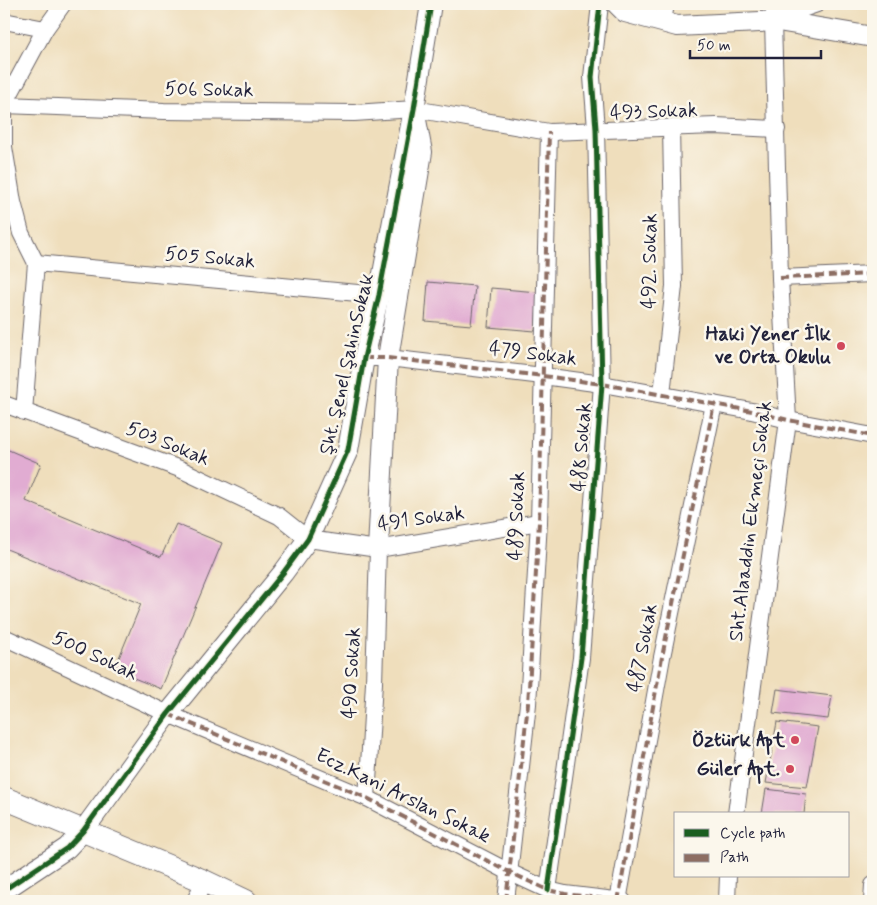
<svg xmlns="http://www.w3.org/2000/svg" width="877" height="905" font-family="Mynerve,sans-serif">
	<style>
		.building { fill: #e1acd2 }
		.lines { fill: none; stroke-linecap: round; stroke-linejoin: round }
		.minor-casing { stroke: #6a6468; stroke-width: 18 }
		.tertiary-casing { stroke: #6a6468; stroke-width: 22 }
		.secondary-casing { stroke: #6a6468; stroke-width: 24 }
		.minor { stroke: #fff; stroke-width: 16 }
		.tertiary { stroke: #fff; stroke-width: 20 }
		.secondary { stroke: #fff; stroke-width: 22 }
		.quiet { stroke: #8d6e63; stroke-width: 4; stroke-dasharray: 8 4; stroke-linecap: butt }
		.cycleway-casing { stroke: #fbf7ec; stroke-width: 8 }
		.cycleway { stroke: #1b5e20; stroke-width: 5 }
		.poi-dot { fill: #d1495b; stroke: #fbf7ec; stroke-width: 2 }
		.labels { text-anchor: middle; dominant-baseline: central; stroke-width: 5; stroke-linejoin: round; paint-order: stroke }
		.street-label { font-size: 20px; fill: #22223b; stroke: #fbf7ec }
		.poi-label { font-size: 20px; font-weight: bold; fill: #22223b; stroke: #fbf7ec; text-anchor: end }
	</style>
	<rect width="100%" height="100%" fill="#fbf7ec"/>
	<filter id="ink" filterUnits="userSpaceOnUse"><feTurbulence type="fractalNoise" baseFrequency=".02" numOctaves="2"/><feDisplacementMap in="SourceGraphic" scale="10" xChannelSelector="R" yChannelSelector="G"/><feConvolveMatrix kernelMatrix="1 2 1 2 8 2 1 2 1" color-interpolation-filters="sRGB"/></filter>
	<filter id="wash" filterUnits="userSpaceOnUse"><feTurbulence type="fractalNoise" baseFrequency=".0096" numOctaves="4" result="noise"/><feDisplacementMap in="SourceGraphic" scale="20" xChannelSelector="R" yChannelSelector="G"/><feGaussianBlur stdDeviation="1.12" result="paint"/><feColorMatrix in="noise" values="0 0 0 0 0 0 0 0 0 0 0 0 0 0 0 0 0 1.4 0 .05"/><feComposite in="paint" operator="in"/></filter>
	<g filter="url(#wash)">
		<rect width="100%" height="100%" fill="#efdebc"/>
		<g id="blocks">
			<g class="building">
				<polygon points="428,282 475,286 471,325 425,321"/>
				<polygon points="491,288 538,292 535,331 488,327"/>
				<polygon points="4,448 41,464 26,501 161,557 176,524 222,543 161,689 114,670 141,604 4,548"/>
				<polygon points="777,689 832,696 828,719 773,713"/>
				<polygon points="777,722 818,727 807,787 766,783"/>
				<polygon points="766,789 806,794 804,814 762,814"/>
			</g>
		</g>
	</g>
	<g filter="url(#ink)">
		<use href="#blocks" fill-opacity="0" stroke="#6a6468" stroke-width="1"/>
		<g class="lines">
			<g class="minor-casing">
				<g id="minor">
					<polyline points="4,21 45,29"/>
					<polyline points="778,21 794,12 817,4"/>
					<polyline points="663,22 666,4"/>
					<polyline points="4,105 164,111 354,113 414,109 549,132 716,126 777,129"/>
					<polyline points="36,263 379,295"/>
					<polyline points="780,278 873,274"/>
					<polyline points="364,358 388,358 543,376 602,384 752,411 788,420 873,436"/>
					<polyline points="662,394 674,286 671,127"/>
					<polyline points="4,404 180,469 279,516 308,539 378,549 539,522"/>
					<polyline points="24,412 36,263 21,233 13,202 4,147 4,105 45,29 63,4"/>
					<polyline points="4,637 168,714 367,798 509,872 548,890 565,894 623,901"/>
					<polyline points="367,798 374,683 378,549"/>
					<polyline points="736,814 788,420 780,278 773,21 775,4"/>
					<polyline points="548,890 581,658 602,384 596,129 592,77 600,4"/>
					<polyline points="195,901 204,881"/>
					<polyline points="506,901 528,704 539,522 549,132"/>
					<polyline points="618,901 662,657 714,404"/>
					<polyline points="727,901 728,876"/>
					<polyline points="872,901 873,885"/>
				</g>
			</g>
			<g class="tertiary-casing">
				<g id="tertiary">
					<polyline points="617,4 625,12 677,26 778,21 873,37"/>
					<polyline points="378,549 388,358 422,152 416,120"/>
					<polyline points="4,890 67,848 83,831 168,714 283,573 308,539 348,450 364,358 379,295 414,109 431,4"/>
				</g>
			</g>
			<g class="secondary-casing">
				<polyline id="secondary" points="4,798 204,881 246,901"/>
			</g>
			<use href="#minor" class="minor"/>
			<use href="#tertiary" class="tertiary"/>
			<use href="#secondary" class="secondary"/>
			<g class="quiet">
				<polyline points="780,278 873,274"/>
				<polyline points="364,358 388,358 543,376 602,384 752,411 788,420 873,436"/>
				<polyline points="168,714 367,798 509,872 548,890 565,894 623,901"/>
				<polyline points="506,901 528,704 539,522 549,132"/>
				<polyline points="618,901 662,657 714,404"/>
				<polyline points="872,901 873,885"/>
			</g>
			<g class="cycleway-casing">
				<g id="cycleway">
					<polyline points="4,890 67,848 83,831 168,714 283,573 308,539 348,450 364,358 379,295 414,109 431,4"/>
					<polyline points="548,890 581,658 602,384 596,129 592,77 600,4"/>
				</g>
			</g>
			<use href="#cycleway" class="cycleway"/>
		</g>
	</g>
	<g class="poi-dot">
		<circle cx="841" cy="346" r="5"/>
		<circle cx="795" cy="740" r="5"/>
		<circle cx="790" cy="769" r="5"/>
	</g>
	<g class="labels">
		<g class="street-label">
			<text transform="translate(209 90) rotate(1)">506 Sokak</text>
			<text transform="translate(654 112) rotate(-2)">493 Sokak</text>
			<text transform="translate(210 258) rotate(5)">505 Sokak</text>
			<text transform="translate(650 261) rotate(-89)">492. Sokak</text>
			<text transform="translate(533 354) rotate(7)">479 Sokak</text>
			<text transform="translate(347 364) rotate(-77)">Şht. Şenel ŞahinSokak</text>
			<text transform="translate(168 444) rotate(22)">503 Sokak</text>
			<text transform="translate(582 447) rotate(-86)">488 Sokak</text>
			<text transform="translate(517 516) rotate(-88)">489 Sokak</text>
			<text transform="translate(421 519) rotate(-8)">491 Sokak</text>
			<text transform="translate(751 521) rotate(-83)">Sht.Alaaddin Ekmeçi Sokak</text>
			<text transform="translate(643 648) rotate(-79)">487 Sokak</text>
			<text transform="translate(95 656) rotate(25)">500 Sokak</text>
			<text transform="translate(352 673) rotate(-87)">490 Sokak</text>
			<text transform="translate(403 796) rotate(26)">Ecz.Kani Arslan Sokak</text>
		</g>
		<g class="poi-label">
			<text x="831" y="334">Haki Yener İlk<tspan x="831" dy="23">ve Orta Okulu</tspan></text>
			<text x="785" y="740">Öztürk Apt</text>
			<text x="780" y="769">Güler Apt.</text>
		</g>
	</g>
	<rect width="877" height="905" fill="none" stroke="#fbf7ec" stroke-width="20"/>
	<rect x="674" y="812" width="175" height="65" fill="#fbf7ec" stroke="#a4a2a5"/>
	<rect x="684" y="829" width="25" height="8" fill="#1b5e20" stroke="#a4a2a5"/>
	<text x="720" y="838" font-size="15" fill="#22223b">Cycle path</text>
	<rect x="684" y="854" width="25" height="8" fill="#8d6e63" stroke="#a4a2a5"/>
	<text x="720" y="862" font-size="15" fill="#22223b">Path</text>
	<path d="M690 50v8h131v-8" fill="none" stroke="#22223b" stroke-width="2.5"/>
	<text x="697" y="50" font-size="15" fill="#22223b" stroke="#fbf7ec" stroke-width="4" paint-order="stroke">50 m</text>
</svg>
